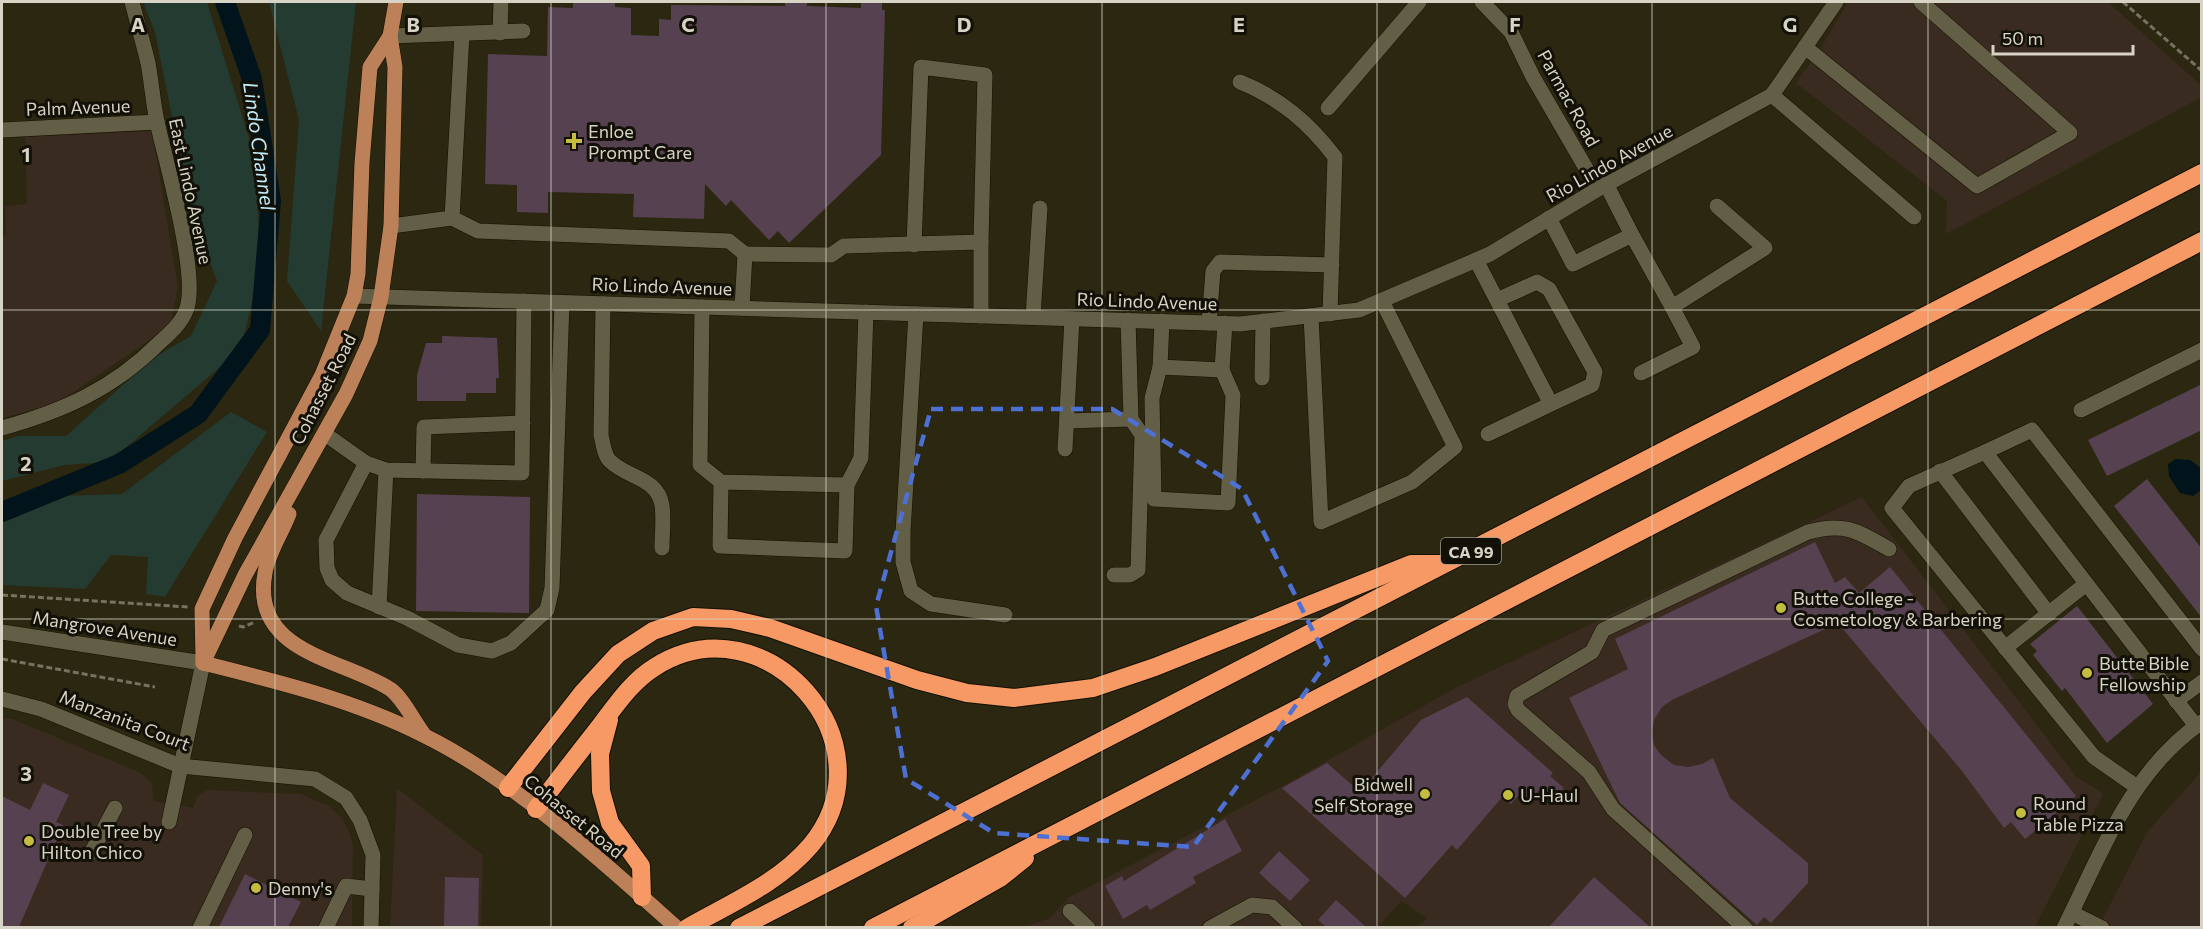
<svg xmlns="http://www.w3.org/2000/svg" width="2203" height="929" font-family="Commissioner,sans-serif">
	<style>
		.commercial { fill: #392b1f }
		.green { fill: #233b30 }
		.water { fill: #01141b }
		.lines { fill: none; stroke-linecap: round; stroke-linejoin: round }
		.canal { stroke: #01141b; stroke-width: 20 }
		.building { fill: #564151 }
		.minor-casing { stroke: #141000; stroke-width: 16 }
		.major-casing { stroke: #141000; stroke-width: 16 }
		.highway-casing { stroke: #141000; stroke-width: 20 }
		.path { stroke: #76725f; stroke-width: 3; stroke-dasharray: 6 3; stroke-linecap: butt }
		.minor { stroke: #635e46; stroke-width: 15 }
		.major { stroke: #bc8158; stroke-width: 15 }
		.highway { stroke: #f79964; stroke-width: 18 }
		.marked { fill: none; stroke: #4c70d4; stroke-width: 4.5; stroke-dasharray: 12 8; stroke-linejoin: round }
		.grid { fill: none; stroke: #d7d4c6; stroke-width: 1.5; stroke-opacity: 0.55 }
		.poi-dot { fill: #c4bc3e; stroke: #121007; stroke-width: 2 }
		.labels { text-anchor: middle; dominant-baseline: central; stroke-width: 6; stroke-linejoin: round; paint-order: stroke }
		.shield { fill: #121007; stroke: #9c998d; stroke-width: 1.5 }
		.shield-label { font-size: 16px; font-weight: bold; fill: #d7d4c6 }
		.street-label { font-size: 18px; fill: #d7d4c6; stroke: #121007 }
		.poi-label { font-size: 18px; fill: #d7d4c6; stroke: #121007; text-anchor: start }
		.water-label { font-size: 20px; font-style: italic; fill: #bee9f8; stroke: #121007 }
		.grid-label { font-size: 20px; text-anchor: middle; font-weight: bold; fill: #d7d4c6; stroke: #121007; stroke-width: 6; stroke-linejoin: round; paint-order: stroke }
	</style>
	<rect width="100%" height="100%" fill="#2c2710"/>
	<g class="commercial">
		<polygon points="1848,2 2108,2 2201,85 2202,97 1946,234 1947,201 1796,83 1822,46"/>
		<polygon points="152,131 178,287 170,326 56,404 2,418 2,236 6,235 5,206 27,204 25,137"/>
		<polygon points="1862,497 2076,776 2103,794 2035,927 1416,928 1427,918 1401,901 1378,927 1022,928 1050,918 1069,897 1277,789 1457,687"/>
		<polygon points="2,718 13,719 141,773 152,783 154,801 193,808 198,795 208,790 301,794 329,806 342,818 350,834 353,847 352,927 2,927"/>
		<polygon points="2201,772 2201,927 2098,928 2148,831"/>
		<polygon points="397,788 483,855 481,927 390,928"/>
	</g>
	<g class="green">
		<polygon points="143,2 207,2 256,161 260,268 241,349 109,462 65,465 2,481 2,441 19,436 66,436 153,358 191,336 217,281 191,212 155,32"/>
		<polygon points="269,2 356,2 321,331 287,281 299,120"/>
		<polygon points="231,412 267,432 165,597 146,594 148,557 111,555 85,589 2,585 2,519 57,496 122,494"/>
	</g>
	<polygon class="water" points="2176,459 2190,460 2201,468 2201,490 2193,496 2180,493 2169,476 2168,464"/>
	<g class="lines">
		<polyline class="canal" points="2,512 119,464 198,414 260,330 271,201 252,79 225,2"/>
	</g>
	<g class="building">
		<polygon points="615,2 615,7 631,8 631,35 659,36 659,19 671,20 671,5 785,6 785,2 807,2 807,6 861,8 861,2 882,2 882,10 885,10 881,155 789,243 778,231 769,240 731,200 726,206 705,184 704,219 633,217 634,194 548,192 548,213 517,212 517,185 485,184 488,54 547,56 548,7 573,8 573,3"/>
		<polygon points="442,336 497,338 499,378 496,378 496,393 466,393 466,401 417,401 417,375 426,343 442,343"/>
		<polygon points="2202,384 2202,430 2107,476 2088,440"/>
		<polygon points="2147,479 2202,549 2202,618 2114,506"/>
		<polygon points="417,494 530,497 529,613 416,611"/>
		<polygon points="1815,542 1835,583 1845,577 1859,593 1890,567 2076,796 2025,839 2011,822 2004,828 1962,771 1838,623 1672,700 1662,707 1654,720 1652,733 1654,745 1661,755 1674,765 1688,767 1702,764 1713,758 1730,798 1808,863 1808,883 1771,923 1764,917 1757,925 1620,803 1569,698 1628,669 1615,639"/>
		<polygon points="2077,606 2153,704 2107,743 2065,688 2062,691 2033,655 2037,651 2030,644"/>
		<polygon points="1467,697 1553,773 1550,776 1564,788 1552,802 1539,790 1530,800 1521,793 1511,804 1503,796 1457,850 1452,845 1405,898 1312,815 1315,811 1311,814 1282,788 1327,763 1360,792 1421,720"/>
		<polygon points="43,783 69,795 56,822 63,825 19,927 2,927 2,796 30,810"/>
		<polygon points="1225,819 1242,851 1193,877 1196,883 1150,910 1147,905 1123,919 1105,886 1122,876 1124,881"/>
		<polygon points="1279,851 1310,880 1290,901 1259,873"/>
		<polygon points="245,874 301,902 288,927 219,927"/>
		<polygon points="445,877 479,878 478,927 444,927"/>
		<polygon points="1594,877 1650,927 1549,927"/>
		<polygon points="1336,900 1366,927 1326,927 1318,920"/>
	</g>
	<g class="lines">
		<g class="minor-casing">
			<g id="minor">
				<polyline points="1482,2 1511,32 1533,77 1598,189"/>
				<polyline points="500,33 501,2"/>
				<polyline points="390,36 523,31"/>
				<polyline points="1805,47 1977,186 2070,133 1921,2"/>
				<path d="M1240,82C1280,98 1309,123 1335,157L1330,314"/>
				<polyline points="1772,95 1914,217"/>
				<polyline points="1328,108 1419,2"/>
				<polyline points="2,130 157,122"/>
				<polyline points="452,218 478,231 729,241 745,254 742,308"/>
				<polyline points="1549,218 1573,264 1632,235 1606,184"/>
				<polyline points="391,226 452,218 462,34"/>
				<polyline points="1632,235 1672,307 1765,248 1717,206"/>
				<polyline points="914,245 921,67 985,75 981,242"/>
				<polyline points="745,254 831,255 844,246 981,242 981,316"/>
				<polyline points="1476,260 1551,404 1592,385 1595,372 1549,289 1537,282 1497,300"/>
				<polyline points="354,296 1240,324 1359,310 1490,254 1598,189 1772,95 1836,2"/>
				<path d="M603,304L601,435C603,443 604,455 610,461C627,478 657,477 662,505C664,519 662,534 662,548"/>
				<polyline points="702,307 700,465 721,482 847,485"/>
				<polyline points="916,314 903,532 903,562 911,591 931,604 1005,615"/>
				<polyline points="1311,316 1321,522 1412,482 1455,447 1382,301"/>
				<polyline points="1033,317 1040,208"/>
				<polyline points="1162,321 1160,367 1222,370 1225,323"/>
				<polyline points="1209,323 1213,271 1220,262 1332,265"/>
				<polyline points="1160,367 1152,398 1154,499 1228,503 1233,395 1222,370"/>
				<polyline points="1641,373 1693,347 1672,307"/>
				<polyline points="1262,378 1263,321"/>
				<polyline points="2081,410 2202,350"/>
				<polyline points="1067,421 1131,419"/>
				<path d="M2,428C63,411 113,389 159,343C170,333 182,323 187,308C198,273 167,166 158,126C153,105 152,84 148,63C143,42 137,22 132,2"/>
				<polyline points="325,434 366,463 386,470 522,473 524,301"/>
				<polyline points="1488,434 1551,404"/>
				<polyline points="1065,449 1072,319"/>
				<polyline points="1985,452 2032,430 2202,649"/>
				<polyline points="366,463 326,540 327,568 332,580 347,593 407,618 458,645 492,651 511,643 547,610 552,588 562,303"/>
				<polyline points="423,471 424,427 523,423"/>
				<polyline points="1940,471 2049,614"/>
				<polyline points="721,482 720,546 845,551 847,485 861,458 866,312"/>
				<polyline points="1114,575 1130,575 1138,570 1142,435 1131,419 1128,320"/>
				<polyline points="379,607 386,470"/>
				<polyline points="2,632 203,663 169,822"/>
				<polyline points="2005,648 2086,584"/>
				<polyline points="2,699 41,709 180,766 315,779 346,798 360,820 373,855 371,928"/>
				<polyline points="2176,701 2202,682"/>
				<polyline points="2137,787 2094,757 1892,508 1909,486 1985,452 2196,726"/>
				<polyline points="91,853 115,808"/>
				<polyline points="1070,911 1088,928"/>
				<polyline points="2072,913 2102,928"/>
				<polyline points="200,928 245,835"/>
				<polyline points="326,928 346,886 372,889"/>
				<polyline points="1210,928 1252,905 1272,907 1295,928"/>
				<path d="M1745,928L1613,809L1589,772L1518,710L1515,704L1517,696L1592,652L1603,630L1808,532C1845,522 1857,531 1889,549"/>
				<path d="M2064,928C2101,854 2131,770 2202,722"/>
			</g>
		</g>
		<g class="major-casing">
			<g id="major">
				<path d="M289,514C282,533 268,553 265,573C250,653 343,659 390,689C403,698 413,720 423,733"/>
				<polyline points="203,660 202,609 235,538 322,375 354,296 358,274 362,163 370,67 390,36"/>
				<polyline points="203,663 245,575 346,394 370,341 381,297 391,226 395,67 390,36 396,2"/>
				<path d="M203,663C279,682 353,700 423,735C513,779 602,861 677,928"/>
			</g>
		</g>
		<g class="highway-casing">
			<g id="highway">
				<polyline points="609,720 600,754 601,791 610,823 641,866 642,897"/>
				<polyline points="508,788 583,692 618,654 653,631 693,617 731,619 770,628 917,680 967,693 1014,698 1093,688 1155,667 1411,564 1443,564"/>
				<path d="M536,809C557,781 578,754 600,726C616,705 632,681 655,667C765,597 895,743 811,845C779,883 729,904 687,928"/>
				<polyline points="739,928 2202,173"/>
				<polyline points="873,928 2202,241"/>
				<polyline points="912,928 1000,878 1025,858"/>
			</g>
		</g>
		<g class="path">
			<polyline points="2123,2 2202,71"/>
			<polyline points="2,595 188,607"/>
			<polyline points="239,626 243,627 255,622"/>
			<polyline points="2,659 155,687"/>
		</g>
		<use href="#minor" class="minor"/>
		<use href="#major" class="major"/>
		<use href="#highway" class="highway"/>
	</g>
	<path class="marked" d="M931,409H1112L1242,489L1328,661L1193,847L994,833L906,779L876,606Z"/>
	<path class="grid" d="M275,2V928M551,2V928M826,2V928M1102,2V928M1377,2V928M1652,2V928M1928,2V928M2,310H2202M2,619H2202"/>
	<g class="poi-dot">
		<path d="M571 132h6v6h6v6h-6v6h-6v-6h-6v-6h6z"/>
		<circle cx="1781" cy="608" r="6"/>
		<circle cx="2087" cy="673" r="6"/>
		<circle cx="1425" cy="794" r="6"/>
		<circle cx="1508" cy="795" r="6"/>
		<circle cx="2021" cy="813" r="6"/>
		<circle cx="29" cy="841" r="6"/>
		<circle cx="256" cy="888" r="6"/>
	</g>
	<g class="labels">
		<rect class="shield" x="1441" y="538" width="60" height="26" rx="4.5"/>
		<g class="shield-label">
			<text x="1471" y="551">CA 99</text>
		</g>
		<g class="street-label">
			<text transform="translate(1569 98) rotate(61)">Parmac Road</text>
			<text transform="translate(78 107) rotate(-2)">Palm Avenue</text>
			<text transform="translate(1609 163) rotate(-29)">Rio Lindo Avenue</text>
			<text transform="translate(191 191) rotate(78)">East Lindo Avenue</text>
			<text transform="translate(662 286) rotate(2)">Rio Lindo Avenue</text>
			<text transform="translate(1147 301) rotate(2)">Rio Lindo Avenue</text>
			<text transform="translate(323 389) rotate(-63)">Cohasset Road</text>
			<text transform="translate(105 628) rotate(9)">Mangrove Avenue</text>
			<text transform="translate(125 720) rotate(21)">Manzanita Court</text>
			<text transform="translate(574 816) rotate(39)">Cohasset Road</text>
		</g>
		<g class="poi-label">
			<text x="588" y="131">Enloe<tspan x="588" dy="21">Prompt Care</tspan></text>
			<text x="1793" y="598">Butte College -<tspan x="1793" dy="21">Cosmetology &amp; Barbering</tspan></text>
			<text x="2099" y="663">Butte Bible<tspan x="2099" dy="21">Fellowship</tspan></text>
			<text x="1413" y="784" text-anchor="end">Bidwell<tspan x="1413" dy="21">Self Storage</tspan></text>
			<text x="1520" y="795">U-Haul</text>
			<text x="2033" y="803">Round<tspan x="2033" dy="21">Table Pizza</tspan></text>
			<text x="41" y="831">Double Tree by<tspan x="41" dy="21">Hilton Chico</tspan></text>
			<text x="268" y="888">Denny's</text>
		</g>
		<g class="water-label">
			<text transform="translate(260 146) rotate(82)">Lindo Channel</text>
		</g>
	</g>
	<g class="grid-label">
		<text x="138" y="32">A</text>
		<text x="413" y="32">B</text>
		<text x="688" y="32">C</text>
		<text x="964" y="32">D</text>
		<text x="1239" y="32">E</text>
		<text x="1515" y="32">F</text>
		<text x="1790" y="32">G</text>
		<text x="26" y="162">1</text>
		<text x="26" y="471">2</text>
		<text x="26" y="781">3</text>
	</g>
	<rect width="2203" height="929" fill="none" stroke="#d7d4c6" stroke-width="6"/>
	<path d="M1993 45v9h140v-9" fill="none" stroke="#d7d4c6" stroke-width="3"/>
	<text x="2002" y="45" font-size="18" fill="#d7d4c6" stroke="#121007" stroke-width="4.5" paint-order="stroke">50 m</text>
</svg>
